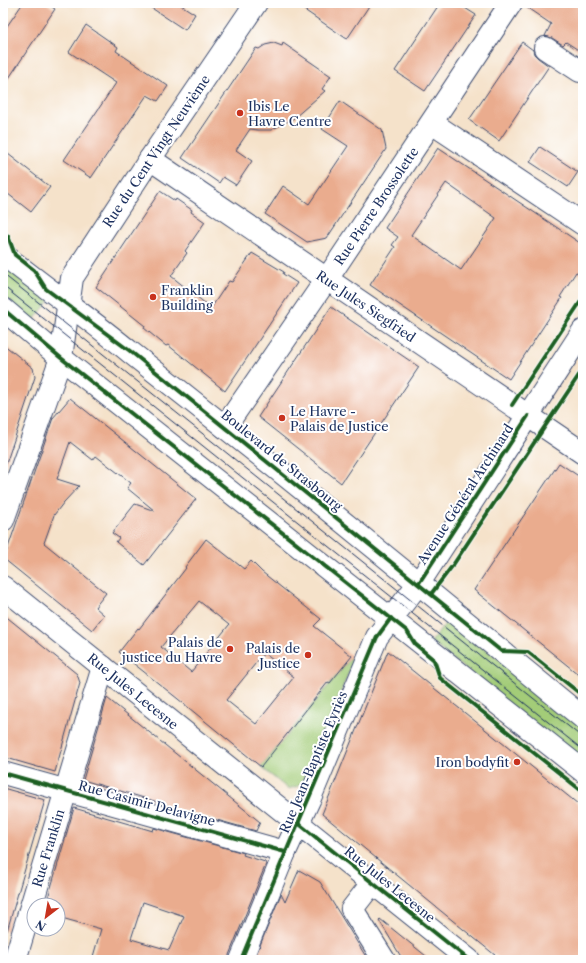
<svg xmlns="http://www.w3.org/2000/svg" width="586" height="963" font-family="'Libre Caslon Text',serif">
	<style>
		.green { fill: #a3cc78; stroke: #5f7e6b }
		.building { fill: #eaac8e; fill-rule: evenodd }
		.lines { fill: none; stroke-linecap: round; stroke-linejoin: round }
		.minor-casing { stroke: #3c4a6e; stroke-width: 24 }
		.minor { stroke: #fff; stroke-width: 22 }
		.tram { stroke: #1b2f5e; stroke-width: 1 }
		.cycleway-casing { stroke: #fff; stroke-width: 6 }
		.cycleway { stroke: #1b5e20; stroke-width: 4 }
		.poi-dot { fill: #c8321e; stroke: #fff; stroke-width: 1.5 }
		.labels { text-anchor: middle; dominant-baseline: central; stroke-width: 4; stroke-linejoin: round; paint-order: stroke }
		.poi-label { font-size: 13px; fill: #1b2f5e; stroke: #fff; text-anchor: start }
		.street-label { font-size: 13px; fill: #1b2f5e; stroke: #fff }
	</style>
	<rect width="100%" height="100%" fill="#fff"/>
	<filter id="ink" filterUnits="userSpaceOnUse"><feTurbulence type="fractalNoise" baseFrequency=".025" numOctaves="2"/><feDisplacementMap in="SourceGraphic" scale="8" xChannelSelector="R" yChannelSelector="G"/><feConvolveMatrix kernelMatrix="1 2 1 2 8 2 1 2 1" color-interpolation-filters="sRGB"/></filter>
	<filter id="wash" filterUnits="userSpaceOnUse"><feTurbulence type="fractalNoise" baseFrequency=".012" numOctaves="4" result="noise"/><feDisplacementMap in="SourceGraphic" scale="16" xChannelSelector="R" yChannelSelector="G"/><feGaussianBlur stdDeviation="0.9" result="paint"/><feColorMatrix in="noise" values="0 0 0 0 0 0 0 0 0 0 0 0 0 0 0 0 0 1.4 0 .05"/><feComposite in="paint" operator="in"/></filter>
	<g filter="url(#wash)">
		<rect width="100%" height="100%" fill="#f5e2ca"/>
		<g class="green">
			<polygon points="3,261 51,299 32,322 3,299"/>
			<polygon points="449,619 583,726 583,763 431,642"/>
			<polygon points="351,658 354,660 302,785 288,789 261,767"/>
		</g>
		<g id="blocks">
			<g class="building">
				<polygon points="23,3 46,3 55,9 3,87 3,32"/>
				<polygon points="144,3 178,3 195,14 185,30"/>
				<polygon points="294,3 371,3 347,39"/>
				<polygon points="440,3 457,3 476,15 425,91 395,71"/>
				<polygon points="523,3 574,3 583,9 583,53 566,42 563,45 552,38 545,36 551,24 523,5"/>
				<polygon points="86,25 118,47 116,51 168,86 158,101 147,95 91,178 64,160 116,83 69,52"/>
				<polygon points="522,42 533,50 534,54 538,58 549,66 499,141 469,120"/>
				<polygon points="274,43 282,46 283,43 331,76 322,89 325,91 294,118 271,130 258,130 250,129 236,150 252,161 236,185 223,177 219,183 182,158 256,48 259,49 265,45"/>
				<polygon points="340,101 382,130 386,149 327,238 307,242 265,214 283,186 309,204 348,146 322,129"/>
				<polygon points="540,147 578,172 568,187 530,162"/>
				<path d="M438,148L583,245V276L576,272L560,297L562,298L509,379L370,285L395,247L392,245L398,237L385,228ZM446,183L496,218L461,270L411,235Z"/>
				<polygon points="3,150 50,187 31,212 3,190"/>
				<polygon points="160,191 175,201 176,199 192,210 191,212 205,222 185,251 187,253 171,276 211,308 229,281 232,282 252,253 284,272 283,274 297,283 225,391 168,345 166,346 144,328 145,326 96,287"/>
				<polygon points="331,307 419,367 341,483 258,417"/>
				<polygon points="3,344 33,368 35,377 6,464 3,464"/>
				<polygon points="70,398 196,499 144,565 116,542 119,538 112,533 135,504 155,511 127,488 131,483 96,456 93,460 70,442 57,479 79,486 64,502 54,515 44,543 106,593 95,607 104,615 92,630 4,559 53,418"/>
				<polygon points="559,463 583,479 583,678 474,590"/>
				<path d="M206,539L244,569L251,561L262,572L321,619L314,626L352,656L330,683L328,682L261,767L178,699L119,652L138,628L139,629L186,568L185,567ZM199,601L229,625L191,672L161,647ZM264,653L294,677L256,724L226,700Z"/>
				<polygon points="3,614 77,674 80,683 55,772 3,757"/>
				<polygon points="388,651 583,808 583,960 501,960 322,814"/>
				<polygon points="107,698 260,822 256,831 160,804 161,803 83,780"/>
				<polygon points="3,788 45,800 7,931 3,930"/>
				<path d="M74,808L153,831L154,828L244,853L243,855L265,862L266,864L229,955V960H92L101,929L58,917V905H46ZM143,902L184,916L169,950L131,939Z"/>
				<polygon points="299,870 320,882 368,960 254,960 281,894 285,902"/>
				<polygon points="380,919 431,960 403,960 379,920"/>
			</g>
		</g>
	</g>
	<g filter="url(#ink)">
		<use href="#blocks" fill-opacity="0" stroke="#3c4a6e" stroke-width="1"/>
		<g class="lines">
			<g class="minor-casing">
				<g id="minor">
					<polyline points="545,48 580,71"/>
					<polyline points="432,123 583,224"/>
					<polyline points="150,159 583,453"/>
					<path d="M3,254C45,288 89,318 130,352C283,472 433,595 583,718"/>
					<polyline points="3,309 61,358 583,771"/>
					<polyline points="225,427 335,267 511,3"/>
					<polyline points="3,520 61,358 72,278 150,159 256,3"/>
					<polyline points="3,587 469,960"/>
					<polyline points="3,773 285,852"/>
					<polyline points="373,882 352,909 384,960"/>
					<polyline points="15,960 103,667"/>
					<polyline points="241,960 285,852 310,798 377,637 419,583 583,331"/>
				</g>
			</g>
			<use href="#minor" class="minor"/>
			<g class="tram">
				<polyline points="3,274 583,738"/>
				<polyline points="3,286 583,750"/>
			</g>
			<g class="cycleway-casing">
				<g id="cycleway">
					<polyline points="3,232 8,236 15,255 34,270 46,289 130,351 501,651 528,652 583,696"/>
					<polyline points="3,309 61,358 407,631 415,644 434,660 440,678 583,792"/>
					<polyline points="512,405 583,298"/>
					<polyline points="419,583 528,416"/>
					<polyline points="431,594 453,565 583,369"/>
					<polyline points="3,773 285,852"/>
					<polyline points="298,823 469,960"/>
					<path d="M241,960C285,852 332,745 377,637L391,618"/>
				</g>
			</g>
			<use href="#cycleway" class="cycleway"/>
		</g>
	</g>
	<g class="poi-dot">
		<circle cx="240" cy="113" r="4"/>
		<circle cx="153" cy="297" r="4"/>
		<circle cx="282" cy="418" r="4"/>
		<circle cx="230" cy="649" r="4"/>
		<circle cx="308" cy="655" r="4"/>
		<circle cx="517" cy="762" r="4"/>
	</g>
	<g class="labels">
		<g class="poi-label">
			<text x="248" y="106">Ibis Le<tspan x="248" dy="15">Havre Centre</tspan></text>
			<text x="161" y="290">Franklin<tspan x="161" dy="15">Building</tspan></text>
			<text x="290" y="411">Le Havre -<tspan x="290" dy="15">Palais de Justice</tspan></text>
			<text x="222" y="642" text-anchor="end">Palais de<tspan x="222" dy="15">justice du Havre</tspan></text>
			<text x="300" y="648" text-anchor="end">Palais de<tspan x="300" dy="15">Justice</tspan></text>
			<text x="509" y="762" text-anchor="end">Iron bodyfit</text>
		</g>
		<g class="street-label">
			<text transform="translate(156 151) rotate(-56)">Rue du Cent Vingt Neuvième</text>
			<text transform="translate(376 206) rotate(-56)">Rue Pierre Brossolette</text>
			<text transform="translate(366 306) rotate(34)">Rue Jules Siegfried</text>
			<text transform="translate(282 460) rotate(39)">Boulevard de Strasbourg</text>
			<text transform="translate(465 494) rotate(-57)">Avenue Général Archinard</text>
			<text transform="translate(133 691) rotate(39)">Rue Jules Lecesne</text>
			<text transform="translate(313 762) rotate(-67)">Rue Jean-Baptiste Eyriès</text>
			<text transform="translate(147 803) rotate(15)">Rue Casimir Delavigne</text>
			<text transform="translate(48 848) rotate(-73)">Rue Franklin</text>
			<text transform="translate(390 884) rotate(39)">Rue Jules Lecesne</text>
		</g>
	</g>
	<rect width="586" height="963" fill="none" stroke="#fff" stroke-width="16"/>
	<g transform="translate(46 917) rotate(211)"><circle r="19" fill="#ffffff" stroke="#a4acbf"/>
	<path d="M0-3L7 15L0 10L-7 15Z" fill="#c8321e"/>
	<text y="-6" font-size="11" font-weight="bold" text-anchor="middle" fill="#1b2f5e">N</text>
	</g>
</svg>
